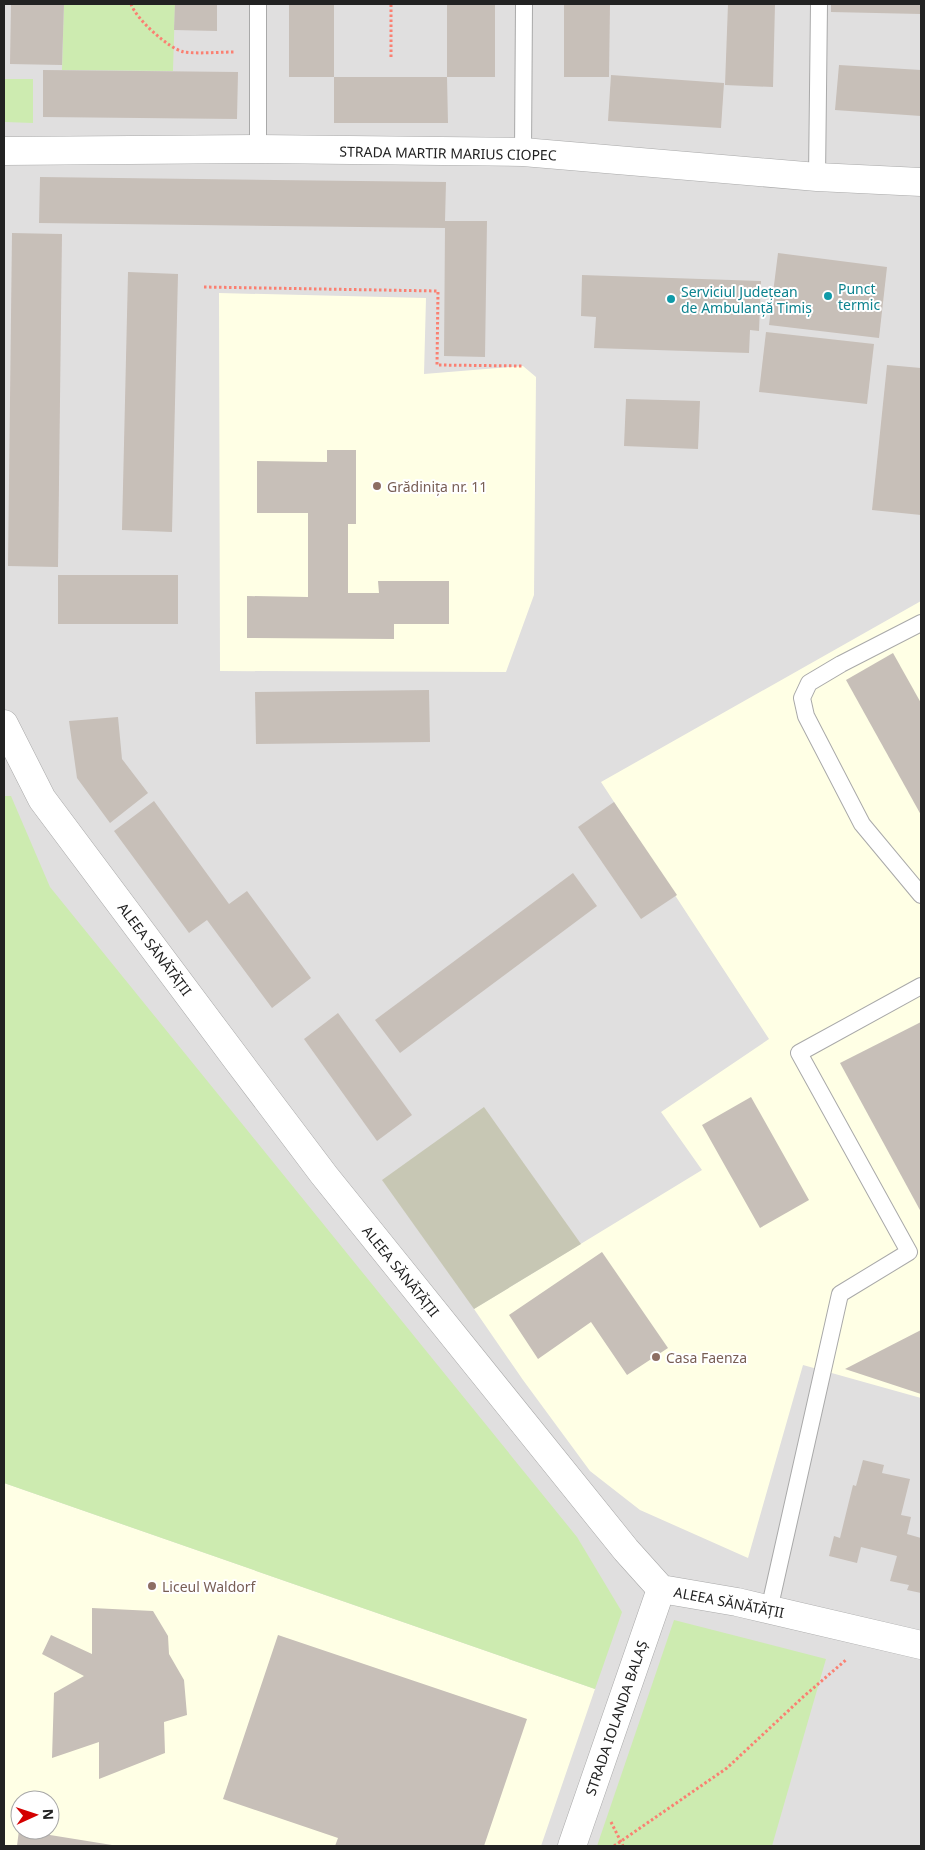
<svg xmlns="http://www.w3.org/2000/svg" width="925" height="1850" font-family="'Noto Sans',sans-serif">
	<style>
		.residential { fill: #e0dfdf; fill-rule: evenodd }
		.education { fill: #ffffe5; fill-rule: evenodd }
		.construction { fill: #c7c7b4 }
		.grass { fill: #cdebb0 }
		.building { fill: #c7bfb8 }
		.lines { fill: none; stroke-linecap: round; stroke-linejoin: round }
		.service-casing { stroke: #a9a9a9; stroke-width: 18 }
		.minor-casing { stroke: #a9a9a9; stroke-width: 29 }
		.path { stroke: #fa8072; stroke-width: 3; stroke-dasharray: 2.5 2.5; stroke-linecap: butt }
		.service { stroke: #fff; stroke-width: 16 }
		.minor { stroke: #fff; stroke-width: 28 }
		.culture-dot { fill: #0f9aa8; stroke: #fff; stroke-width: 2 }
		.education-dot { fill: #8d6e63; stroke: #fff; stroke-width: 2 }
		.labels { text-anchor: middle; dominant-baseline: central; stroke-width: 4; stroke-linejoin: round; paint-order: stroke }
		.street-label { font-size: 14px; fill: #222; stroke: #fff }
		.culture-label { font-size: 14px; fill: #0d838f; stroke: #fff; text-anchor: start }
		.education-label { font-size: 14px; fill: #785e54; stroke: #fff; text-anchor: start }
	</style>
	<rect width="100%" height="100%" fill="#f2efe9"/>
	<path class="residential" d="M4,4H921V1846H4ZM20,1800H50V1830H20Z"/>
	<g class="education">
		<polygon points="219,293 426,298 424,374 523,366 536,377 534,595 506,672 220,671"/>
		<polygon points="921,601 921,1398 803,1365 748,1558 640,1510 590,1471 523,1380 474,1309 702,1170 661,1112 769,1039 601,782"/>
		<path d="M4,1483L595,1689L541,1846H4ZM20,1800H50V1830H20Z"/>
	</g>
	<polygon class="construction" points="484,1107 581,1244 474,1309 382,1180"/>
	<g class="grass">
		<polygon points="64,4 175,4 173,71 62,70"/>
		<polygon points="5,79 33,79 33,123 5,122"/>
		<polygon points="4,796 11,796 50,887 577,1537 622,1612 595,1689 4,1483"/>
		<polygon points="674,1620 826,1659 772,1846 597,1846"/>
	</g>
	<g class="building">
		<polygon points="11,4 64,4 62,65 10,64"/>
		<polygon points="175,4 217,4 217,31 174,30"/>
		<polygon points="289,4 334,4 334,77 447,77 447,4 495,4 495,77 447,77 448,123 334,123 334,77 289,77"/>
		<polygon points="564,4 610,4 609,77 564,77"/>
		<polygon points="728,4 775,4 773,87 725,85"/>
		<polygon points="831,4 921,4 921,14 831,12"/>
		<polygon points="839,65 921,70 921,116 835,110"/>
		<polygon points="43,70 238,72 237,119 43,117"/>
		<polygon points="611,75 724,83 721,128 608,121"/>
		<polygon points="40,177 446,182 445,221 487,221 485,357 444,356 445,228 39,223"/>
		<polygon points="12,233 62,234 58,567 8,566"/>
		<polygon points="778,253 887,267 879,338 769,325"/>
		<polygon points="128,272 178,274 172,532 122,530"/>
		<polygon points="582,275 761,281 759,331 750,330 749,353 594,348 596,317 581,316"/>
		<polygon points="766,332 874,344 867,404 759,392"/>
		<polygon points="887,365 921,368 921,515 872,510"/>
		<polygon points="626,399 700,401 698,449 624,446"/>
		<polygon points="327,450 356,450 356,524 348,524 348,593 379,593 378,581 449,581 449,624 394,624 394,639 247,638 247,596 308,597 308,513 257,513 257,461 327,462"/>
		<rect x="58" y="575" width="120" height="49"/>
		<polygon points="893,653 921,703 921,815 846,680"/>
		<polygon points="429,690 430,742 256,744 255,692"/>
		<polygon points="118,717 122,759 148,793 110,823 77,778 69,721"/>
		<polygon points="154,801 229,904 247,891 311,978 272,1008 207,920 189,933 114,831"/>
		<polygon points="614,802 677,895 641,919 578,827"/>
		<polygon points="573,873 597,906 400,1053 375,1020"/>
		<polygon points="338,1013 412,1115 377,1141 304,1039"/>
		<polygon points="921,1022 921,1212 840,1063"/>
		<polygon points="751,1097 809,1200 760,1228 702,1125"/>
		<polygon points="602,1252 668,1348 627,1375 591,1322 538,1359 509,1315"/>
		<polygon points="921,1330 921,1394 845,1369"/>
		<polygon points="863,1460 884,1465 882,1473 910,1479 901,1515 911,1517 907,1534 921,1538 921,1593 907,1590 909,1585 890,1581 897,1556 861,1547 857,1563 829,1556 834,1536 840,1538 853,1485 856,1486"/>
		<polygon points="92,1608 153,1611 168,1636 169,1654 184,1680 187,1715 164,1722 165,1753 99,1779 99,1742 52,1758 54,1693 84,1676 42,1654 51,1635 92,1654"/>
		<polygon points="278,1635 527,1719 484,1846 335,1846 338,1838 223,1799"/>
		<polygon points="19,1830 112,1845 112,1846 17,1846"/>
	</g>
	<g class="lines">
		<g class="service-casing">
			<g id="service">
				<polyline points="258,4 258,149"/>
				<polyline points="523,152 524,4"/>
				<polyline points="817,177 819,4"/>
				<polyline points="921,623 841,664 809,683 802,698 806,716 862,824 921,895"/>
				<polyline points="769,1610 840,1294 909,1252 799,1053 921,986"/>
			</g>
		</g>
		<g class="minor-casing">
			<g id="minor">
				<polyline points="4,151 258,149 523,152 817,177 921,182"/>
				<polyline points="4,724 42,799 238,1061 324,1175 626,1550 661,1589 737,1602 921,1645"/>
				<polyline points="572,1846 661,1589"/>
			</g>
		</g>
		<g class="path">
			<path d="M131,4C136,19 169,49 184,52C200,54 218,52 235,52"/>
			<polyline points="391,57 391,4"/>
			<polyline points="204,287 438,291 437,365 523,366"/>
			<polyline points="611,1822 623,1846"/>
			<polyline points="614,1846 727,1768 803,1697 847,1659"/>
		</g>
		<use href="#service" class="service"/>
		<use href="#minor" class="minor"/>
	</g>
	<g class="culture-dot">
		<circle cx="828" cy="296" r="5"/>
		<circle cx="671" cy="299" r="5"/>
	</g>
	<g class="education-dot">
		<circle cx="377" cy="486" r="5"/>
		<circle cx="656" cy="1357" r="5"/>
		<circle cx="152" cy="1586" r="5"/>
	</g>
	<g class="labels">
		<g class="street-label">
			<text transform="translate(448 153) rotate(1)">STRADA MARTIR MARIUS CIOPEC</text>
			<text transform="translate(155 949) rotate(53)">ALEEA SĂNĂTĂȚII</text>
			<text transform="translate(401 1271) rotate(51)">ALEEA SĂNĂTĂȚII</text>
			<text transform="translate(729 1602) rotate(11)">ALEEA SĂNĂTĂȚII</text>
			<text transform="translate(616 1718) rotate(-71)">STRADA IOLANDA BALAȘ</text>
		</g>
		<g class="culture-label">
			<text x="838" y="288">Punct<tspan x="838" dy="16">termic</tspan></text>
			<text x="681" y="291">Serviciul Județean<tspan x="681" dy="16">de Ambulanță Timiș</tspan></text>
		</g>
		<g class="education-label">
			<text x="387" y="486">Grădinița nr. 11</text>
			<text x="666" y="1357">Casa Faenza</text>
			<text x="162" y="1586">Liceul Waldorf</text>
		</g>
	</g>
	<rect width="925" height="1850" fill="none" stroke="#222222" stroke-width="10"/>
	<g transform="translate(35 1815) rotate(87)"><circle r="24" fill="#ffffff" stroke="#a7a7a7"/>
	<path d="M0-4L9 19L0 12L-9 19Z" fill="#d40000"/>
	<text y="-8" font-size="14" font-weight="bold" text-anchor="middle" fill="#222222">N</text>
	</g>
</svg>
